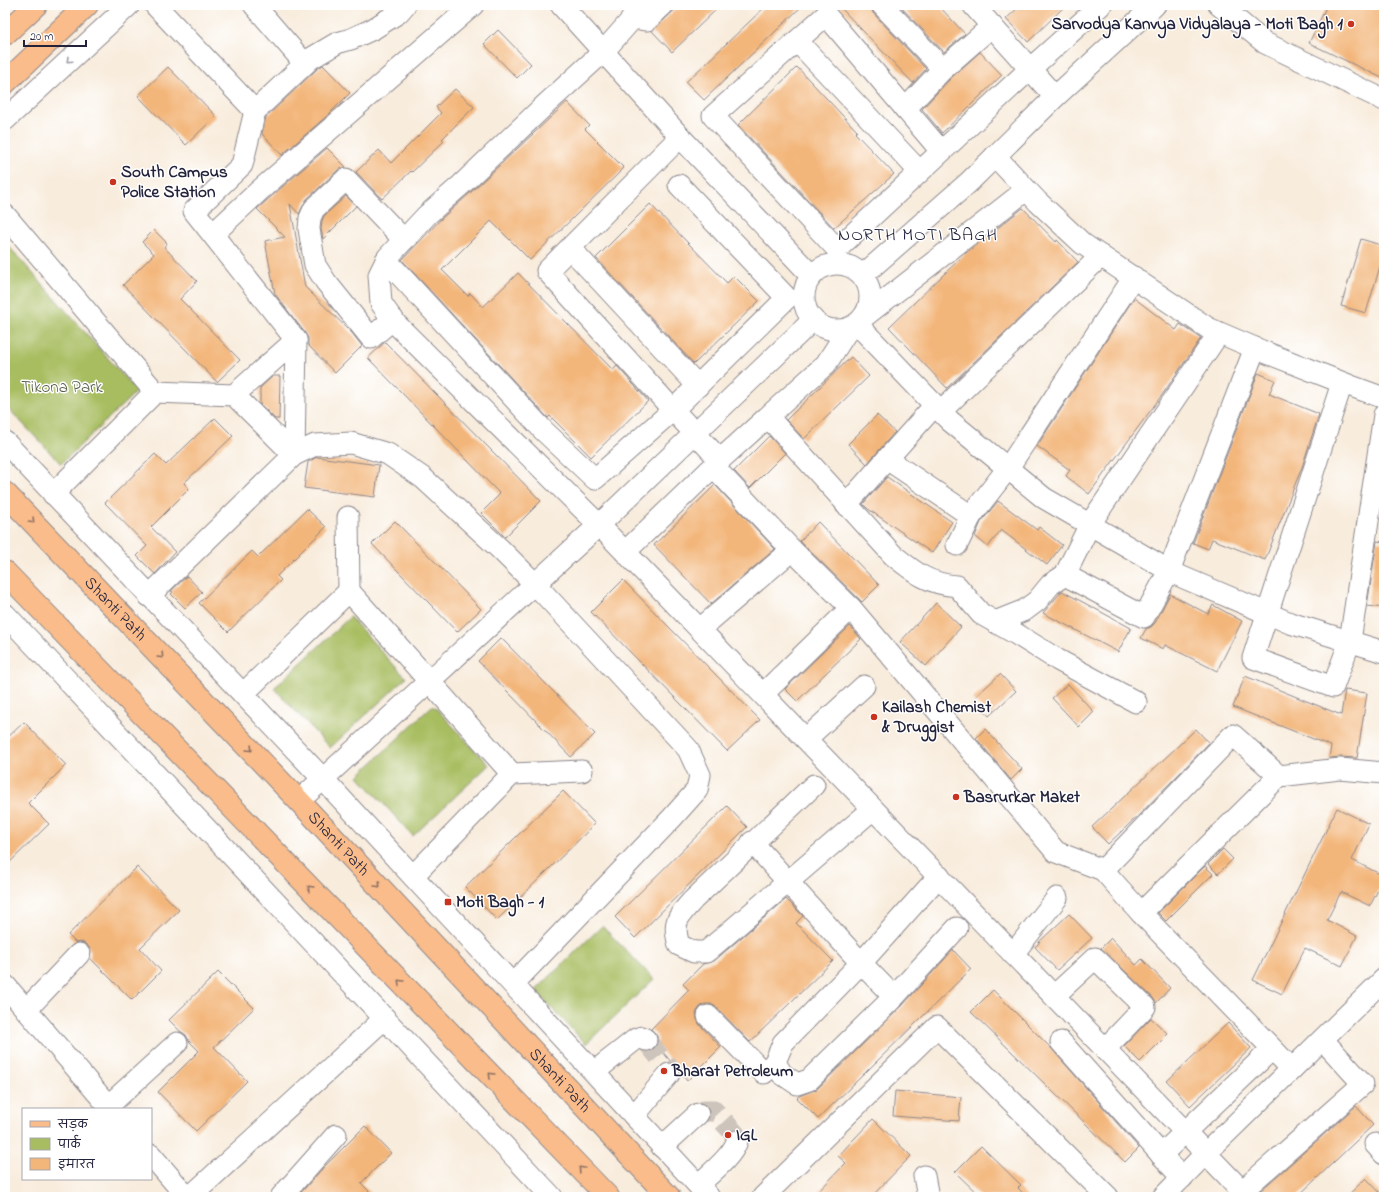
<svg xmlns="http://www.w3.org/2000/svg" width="1389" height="1202" font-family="'Indie Flower','Playpen Sans Deva',sans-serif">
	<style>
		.green { fill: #a8bd61; stroke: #65704e }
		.building { fill: #f3b67a }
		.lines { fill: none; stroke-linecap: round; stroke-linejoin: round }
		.minor-tunnel { stroke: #cdc4bc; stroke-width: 21; stroke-dasharray: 21 10; stroke-linecap: butt }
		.minor-casing { stroke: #8d878c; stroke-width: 23 }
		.major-casing { stroke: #8d878c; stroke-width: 24 }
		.minor { stroke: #fff; stroke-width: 21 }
		.major { stroke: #f9bc8a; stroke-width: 22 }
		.oneway { stroke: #9c9ca7 }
		.oneway2 { stroke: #8e6f62 }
		.poi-dot { fill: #c8321e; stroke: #fff; stroke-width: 1.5 }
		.labels { text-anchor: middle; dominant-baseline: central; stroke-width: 3; stroke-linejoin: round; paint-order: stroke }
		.poi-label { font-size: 17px; font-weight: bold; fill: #22223b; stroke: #fff; text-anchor: start }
		.park-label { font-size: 17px; fill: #58604a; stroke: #fff }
		.street-label { font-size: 17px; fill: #22223b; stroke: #fff }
		.neighbourhood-label { font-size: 18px; letter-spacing: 1px; fill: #22223b; stroke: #fff }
	</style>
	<rect width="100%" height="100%" fill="#fff"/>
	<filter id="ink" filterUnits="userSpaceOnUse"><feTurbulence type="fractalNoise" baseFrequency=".025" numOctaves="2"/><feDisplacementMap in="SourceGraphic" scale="8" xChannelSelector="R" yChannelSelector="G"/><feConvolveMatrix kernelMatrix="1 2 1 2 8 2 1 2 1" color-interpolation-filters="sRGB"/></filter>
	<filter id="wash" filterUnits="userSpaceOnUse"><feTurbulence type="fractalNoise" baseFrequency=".012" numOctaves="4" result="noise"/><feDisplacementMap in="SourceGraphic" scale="16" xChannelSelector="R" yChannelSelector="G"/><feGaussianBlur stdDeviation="0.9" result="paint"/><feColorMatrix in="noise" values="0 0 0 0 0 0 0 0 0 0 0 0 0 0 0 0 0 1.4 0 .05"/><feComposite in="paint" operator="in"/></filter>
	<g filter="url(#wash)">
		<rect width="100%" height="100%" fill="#f8ecdc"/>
		<g class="green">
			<polygon points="5,242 137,391 61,464 5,405"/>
			<polygon points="350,617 406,678 330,748 274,688"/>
			<polygon points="433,705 489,765 413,836 358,776"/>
			<polygon points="602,926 654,979 586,1044 535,991"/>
		</g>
		<g id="blocks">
			<g class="building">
				<polygon points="680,5 721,5 672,52 652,31"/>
				<polygon points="767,5 803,5 704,100 686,82"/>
				<polygon points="838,5 870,5 873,13 926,69 913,83"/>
				<polygon points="899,5 938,5 965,34 944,52"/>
				<polygon points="1021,5 1066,5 1028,42 1006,19"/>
				<polygon points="1327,5 1384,5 1384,79 1309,43"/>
				<polygon points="498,30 531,64 517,78 484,44"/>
				<polygon points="980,52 1002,75 942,133 922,109 951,78"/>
				<polygon points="323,65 350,93 328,115 282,155 262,134 266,117 317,69"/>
				<polygon points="168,67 216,116 186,145 138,96"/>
				<polygon points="797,67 857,131 855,133 894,174 834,228 738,125"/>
				<polygon points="455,89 474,107 442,139 444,141 412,172 411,171 382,199 356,172 379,150 391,163 441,113 436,107"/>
				<polygon points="567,102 589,125 585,129 624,168 530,260 491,221 442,270 468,296 470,293 483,307 518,273 613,370 617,366 648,401 591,457 550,416 548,418 402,260 441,219 469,194"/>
				<polygon points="327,148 346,167 338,170 306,200 299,214 290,204 305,287 352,333 362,346 335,373 308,345 308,338 305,333 275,294 265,241 285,237 257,209"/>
				<polygon points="346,196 356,206 323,239 321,229 322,221 324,216"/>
				<polygon points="650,204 727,283 734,276 759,301 694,364 596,258"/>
				<polygon points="1023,208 1056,242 1057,240 1078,262 947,388 889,327 967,252"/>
				<polygon points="154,230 167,243 164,247 197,281 180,299 240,360 217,382 123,285 154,254 142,242"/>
				<polygon points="1361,239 1384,246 1384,253 1366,313 1341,306"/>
				<polygon points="1134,298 1176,330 1180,324 1201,338 1162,395 1089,494 1066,476 1070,470 1037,446"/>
				<polygon points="385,342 541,501 505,537 481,513 500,494 368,358"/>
				<polygon points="851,357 869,376 804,439 786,420"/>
				<polygon points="1258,373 1275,380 1269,394 1319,414 1302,467 1265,560 1212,539 1208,549 1193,543"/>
				<polygon points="273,376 280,376 279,419 275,419 260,404 260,388"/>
				<polygon points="877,415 895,432 867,464 848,444"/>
				<polygon points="215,418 233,436 184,483 189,489 151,527 175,552 155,574 137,556 147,546 105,503 155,454 166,465"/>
				<polygon points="769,436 785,453 750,488 734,471"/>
				<polygon points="317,457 379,465 375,497 304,488 308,462"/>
				<polygon points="887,477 952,522 932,553 868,509 863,504"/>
				<polygon points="715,485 775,549 711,604 654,545"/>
				<polygon points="998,501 1037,530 1039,527 1062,545 1047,565 1001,530 988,547 975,536 981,522"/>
				<polygon points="307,509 326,527 277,576 281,580 228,632 199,603 252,551 258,557"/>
				<polygon points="395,521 481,609 457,632 372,544"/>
				<polygon points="818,522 879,585 862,602 800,541"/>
				<polygon points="1377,541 1384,542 1384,608 1367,606"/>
				<polygon points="187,576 202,592 185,608 171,594 173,592 171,591"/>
				<polygon points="623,580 760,720 727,751 591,612"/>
				<polygon points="1062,591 1131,628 1118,652 1043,613"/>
				<polygon points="1170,594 1208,614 1213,605 1242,621 1217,671 1165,645 1163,649 1141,638 1146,629 1151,627 1155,623"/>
				<polygon points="936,603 961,627 926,666 900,642"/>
				<polygon points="850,626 861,639 797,701 785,689"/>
				<polygon points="501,638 595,734 571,757 478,661"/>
				<polygon points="1000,674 1016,691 989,716 973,699"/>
				<polygon points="1245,676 1341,715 1345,690 1367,693 1357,758 1341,757 1329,758 1331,746 1233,707"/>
				<polygon points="1068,684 1094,712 1079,727 1052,698"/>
				<polygon points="24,722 66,765 28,803 49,824 5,867 5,740"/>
				<polygon points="985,729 1022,769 1011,780 976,738"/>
				<polygon points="1196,729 1209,743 1140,814 1108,844 1092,827"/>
				<polygon points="563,791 595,824 497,920 465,887"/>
				<polygon points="727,806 747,827 635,938 615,917"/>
				<polygon points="1337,808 1369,824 1352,860 1384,876 1384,878 1370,906 1341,892 1327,920 1357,936 1342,966 1305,948 1282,994 1253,980"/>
				<polygon points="1223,849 1233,859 1218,874 1208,864"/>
				<polygon points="1205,866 1213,874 1166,921 1158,913"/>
				<polygon points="137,867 179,910 140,948 161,971 132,1000 90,958 91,951 88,946 82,942 76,943 68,935"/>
				<polygon points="786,899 803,916 796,923 833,961 750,1042 716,1007 711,1004 705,1004 700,1007 696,1013 697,1019 699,1024 721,1047 687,1081 681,1073 677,1065 672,1063 657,1045 658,1041 657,1036 651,1029 689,990 683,984 703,964 714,961"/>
				<polygon points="1069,914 1092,938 1057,970 1035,947 1039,943 1039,942"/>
				<polygon points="1111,938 1136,965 1142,959 1170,988 1156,1003 1153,998 1101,948"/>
				<polygon points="953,950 971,969 818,1119 797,1098 799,1096 817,1089 902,1006"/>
				<polygon points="218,972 254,1008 214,1047 247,1081 196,1131 158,1092 199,1051 189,1041 186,1035 180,1031 169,1020"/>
				<polygon points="993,990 1050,1047 1139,1148 1125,1162 971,1012"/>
				<polygon points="1151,1018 1168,1034 1140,1062 1124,1046"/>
				<polygon points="1228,1023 1251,1048 1190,1106 1167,1081"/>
				<polygon points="895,1091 961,1097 959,1121 893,1116"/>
				<polygon points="1356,1106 1373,1125 1297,1197 1260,1197 1259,1192"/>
				<polygon points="873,1119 911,1156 871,1197 813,1197 846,1163 838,1156"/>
				<polygon points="365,1126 391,1153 361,1183 375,1197 297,1197 322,1169"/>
				<polygon points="981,1146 1021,1185 1018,1188 1027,1197 981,1197 955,1172"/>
				<polygon points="1366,1178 1384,1197 1346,1197"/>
			</g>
		</g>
	</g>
	<g filter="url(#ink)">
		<use href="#blocks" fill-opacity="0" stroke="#8d878c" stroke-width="1"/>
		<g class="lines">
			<g class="minor-tunnel">
				<polyline points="646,1040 669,1069 669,1074"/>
				<polyline points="698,1114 704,1111 714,1111 735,1134 737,1141"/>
			</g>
			<g class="minor-casing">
				<g id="minor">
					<polyline points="155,5 255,111"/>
					<polyline points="254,5 305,64"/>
					<polyline points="561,5 684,141 812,276"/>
					<polyline points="633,5 633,18 603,52 544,106 461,185 427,215 388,257 379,275 381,303 394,322 599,525 1248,1197"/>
					<polyline points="882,5 943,69 992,26"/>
					<polyline points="973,5 1055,97"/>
					<polyline points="1219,5 1265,43 1384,100"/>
					<polyline points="633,18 647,20 663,5"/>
					<polyline points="797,41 919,171"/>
					<polyline points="905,109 943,69"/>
					<polyline points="5,120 129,5"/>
					<polyline points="680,137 547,271 673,410 720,460"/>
					<polyline points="941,151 826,15 713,116 837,249 1030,69 1101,5"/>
					<polyline points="995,156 1038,202 1083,244 1208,328 1262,351 1351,386 1384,398"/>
					<polyline points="5,215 155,392"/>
					<polyline points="213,234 260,190 473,5"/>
					<polyline points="570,248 698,386"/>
					<polyline points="386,260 544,431 595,479 673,410 787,298 679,185"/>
					<circle cx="837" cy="297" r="33"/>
					<polyline points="863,275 968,183 1055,97 1155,5"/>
					<polyline points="865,316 1026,190"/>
					<polyline points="393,319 371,338 326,282 315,265 309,229 310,218 314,209 346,179 404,240"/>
					<polyline points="857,324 950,421 1044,498 1175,574 1290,623 1384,652"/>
					<polyline points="1219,333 1090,524 1065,575 1144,617 1169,571 1255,348"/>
					<polyline points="296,340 194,211 242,165 255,111 310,59 337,43 351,39 373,29 398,13 405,5"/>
					<polyline points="1342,383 1253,658 1333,687 1350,641 1384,415"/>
					<polyline points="941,411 1101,256"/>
					<path d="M768,417L893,555C914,572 928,584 957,586L981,614L1013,632L1058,660L1136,702"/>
					<polyline points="5,442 323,779 709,1197"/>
					<polyline points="887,459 971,516 957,545"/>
					<polyline points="714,467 792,550"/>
					<polyline points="53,494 155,392 234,395 294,455 296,340 234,395"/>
					<polyline points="846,505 935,405"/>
					<polyline points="971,516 1008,468 1134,277"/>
					<polyline points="348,517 349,591"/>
					<polyline points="625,552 720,460 826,364 849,328"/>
					<polyline points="149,596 294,455 315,445 351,443 388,454 423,478 500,549 535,584 688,749 700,775 697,790 672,818 513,984"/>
					<polyline points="851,608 1056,852 1103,870 1141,913 1292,1069"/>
					<polyline points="5,614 552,1197"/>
					<polyline points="995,622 1025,610 1037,601 1051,584 1065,575"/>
					<polyline points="700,629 792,550 851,608 763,694"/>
					<polyline points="243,694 349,591 512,774 413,876"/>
					<polyline points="806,739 864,686"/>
					<polyline points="512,774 582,771"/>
					<polyline points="1279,776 1340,769 1384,773"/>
					<path d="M814,785L693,900C678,917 672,921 679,945L694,952H706L873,809"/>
					<polyline points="299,801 599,525 813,320"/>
					<polyline points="752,842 861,963 783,1043 775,1062 782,1074 797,1084 809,1080 894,997 957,928"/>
					<polyline points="1103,870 1233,735 1279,776 1141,913"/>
					<polyline points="1013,954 1057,898"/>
					<polyline points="5,985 111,1109"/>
					<polyline points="1054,996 1095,958 1145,1007 1105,1049"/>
					<polyline points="894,997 861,963 939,876"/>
					<polyline points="26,1010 79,954"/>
					<polyline points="708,1016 764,1073 775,1062"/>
					<polyline points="1061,1042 1182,1178"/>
					<polyline points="594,1072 636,1039 642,1037 646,1040"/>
					<polyline points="108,1106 177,1043"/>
					<polyline points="634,1116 669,1074"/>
					<polyline points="1375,1144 1384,1154"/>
					<polyline points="662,1147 698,1114"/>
					<polyline points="151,1155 187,1197"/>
					<polyline points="1161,1155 1272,1049"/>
					<polyline points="924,1176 928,1197"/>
					<path d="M698,1185C710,1174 733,1156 737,1141"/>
					<polyline points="1242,1191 1363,1084 1323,1040"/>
					<polyline points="190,1197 385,1018"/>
					<polyline points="281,1197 336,1135"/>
					<polyline points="763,1197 937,1027 1108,1197"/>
					<polyline points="1163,1197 1206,1153 1384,979"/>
				</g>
			</g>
			<g class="major-casing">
				<g id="major">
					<polyline points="5,34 36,5"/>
					<polyline points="5,83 87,5"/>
					<path id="s1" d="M5,493L299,801L669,1197"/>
					<polyline points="5,572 608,1197"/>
				</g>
			</g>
			<use href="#minor" class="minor"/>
			<use href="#major" class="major"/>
		</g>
		<defs><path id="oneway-chevron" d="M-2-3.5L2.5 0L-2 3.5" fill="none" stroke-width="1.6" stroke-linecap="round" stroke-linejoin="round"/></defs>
		<use class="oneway" href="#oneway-chevron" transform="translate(69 60) rotate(137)"/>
		<g class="oneway2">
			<use href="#oneway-chevron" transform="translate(32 521) rotate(46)"/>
			<use href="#oneway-chevron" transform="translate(161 656) rotate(46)"/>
			<use href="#oneway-chevron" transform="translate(250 749) rotate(46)"/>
			<use href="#oneway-chevron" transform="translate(378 885) rotate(47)"/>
			<use href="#oneway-chevron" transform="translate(310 888) rotate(-134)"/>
			<use href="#oneway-chevron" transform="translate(400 982) rotate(-134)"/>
			<use href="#oneway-chevron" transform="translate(491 1075) rotate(-134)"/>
			<use href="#oneway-chevron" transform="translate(581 1169) rotate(-134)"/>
		</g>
	</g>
	<g class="poi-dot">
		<circle cx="1351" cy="24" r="4"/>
		<circle cx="113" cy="182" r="4"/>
		<circle cx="874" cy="717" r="4"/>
		<circle cx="956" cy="797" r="4"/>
		<rect x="444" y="898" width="8" height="8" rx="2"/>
		<circle cx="664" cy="1071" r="4"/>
		<circle cx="728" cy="1135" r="4"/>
	</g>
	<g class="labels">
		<g class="poi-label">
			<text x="1343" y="24" text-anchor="end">Sarvodya Kanvya Vidyalaya - Moti Bagh 1</text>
			<text x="121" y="172">South Campus<tspan x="121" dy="20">Police Station</tspan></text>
			<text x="882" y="707">Kailash Chemist<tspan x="882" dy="20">&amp; Druggist</tspan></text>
			<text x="964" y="797">Basrurkar Maket</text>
			<text x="456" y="902">Moti Bagh - 1</text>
			<text x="672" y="1071">Bharat Petroleum</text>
			<text x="736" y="1135">IGL</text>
		</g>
		<g class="park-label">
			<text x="62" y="387">Tikona Park</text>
		</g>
		<g class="street-label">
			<text stroke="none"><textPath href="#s1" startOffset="160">Shanti Path</textPath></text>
			<text stroke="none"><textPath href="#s1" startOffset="484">Shanti Path</textPath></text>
			<text stroke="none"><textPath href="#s1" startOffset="808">Shanti Path</textPath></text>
		</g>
		<g class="neighbourhood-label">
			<text x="918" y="236">NORTH MOTI BAGH</text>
		</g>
	</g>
	<rect width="1389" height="1202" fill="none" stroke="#fff" stroke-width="20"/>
	<rect x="22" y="1108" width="130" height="72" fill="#ffffff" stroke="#a7a7b1"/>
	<rect x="30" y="1121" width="20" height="6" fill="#f9bc8a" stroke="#a7a7b1"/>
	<text x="58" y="1128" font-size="12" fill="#22223b">सड़क</text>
	<rect x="30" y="1138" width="20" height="12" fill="#a8bd61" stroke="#a7a7b1"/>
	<text x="58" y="1148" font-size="12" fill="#22223b">पार्क</text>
	<rect x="30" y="1158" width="20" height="12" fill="#f3b67a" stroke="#a7a7b1"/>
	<text x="58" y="1168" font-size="12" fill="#22223b">इमारत</text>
	<path d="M24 40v6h62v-6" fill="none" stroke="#22223b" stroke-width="2"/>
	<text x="30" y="40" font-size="12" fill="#22223b" stroke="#ffffff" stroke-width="3" paint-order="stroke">20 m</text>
</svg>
